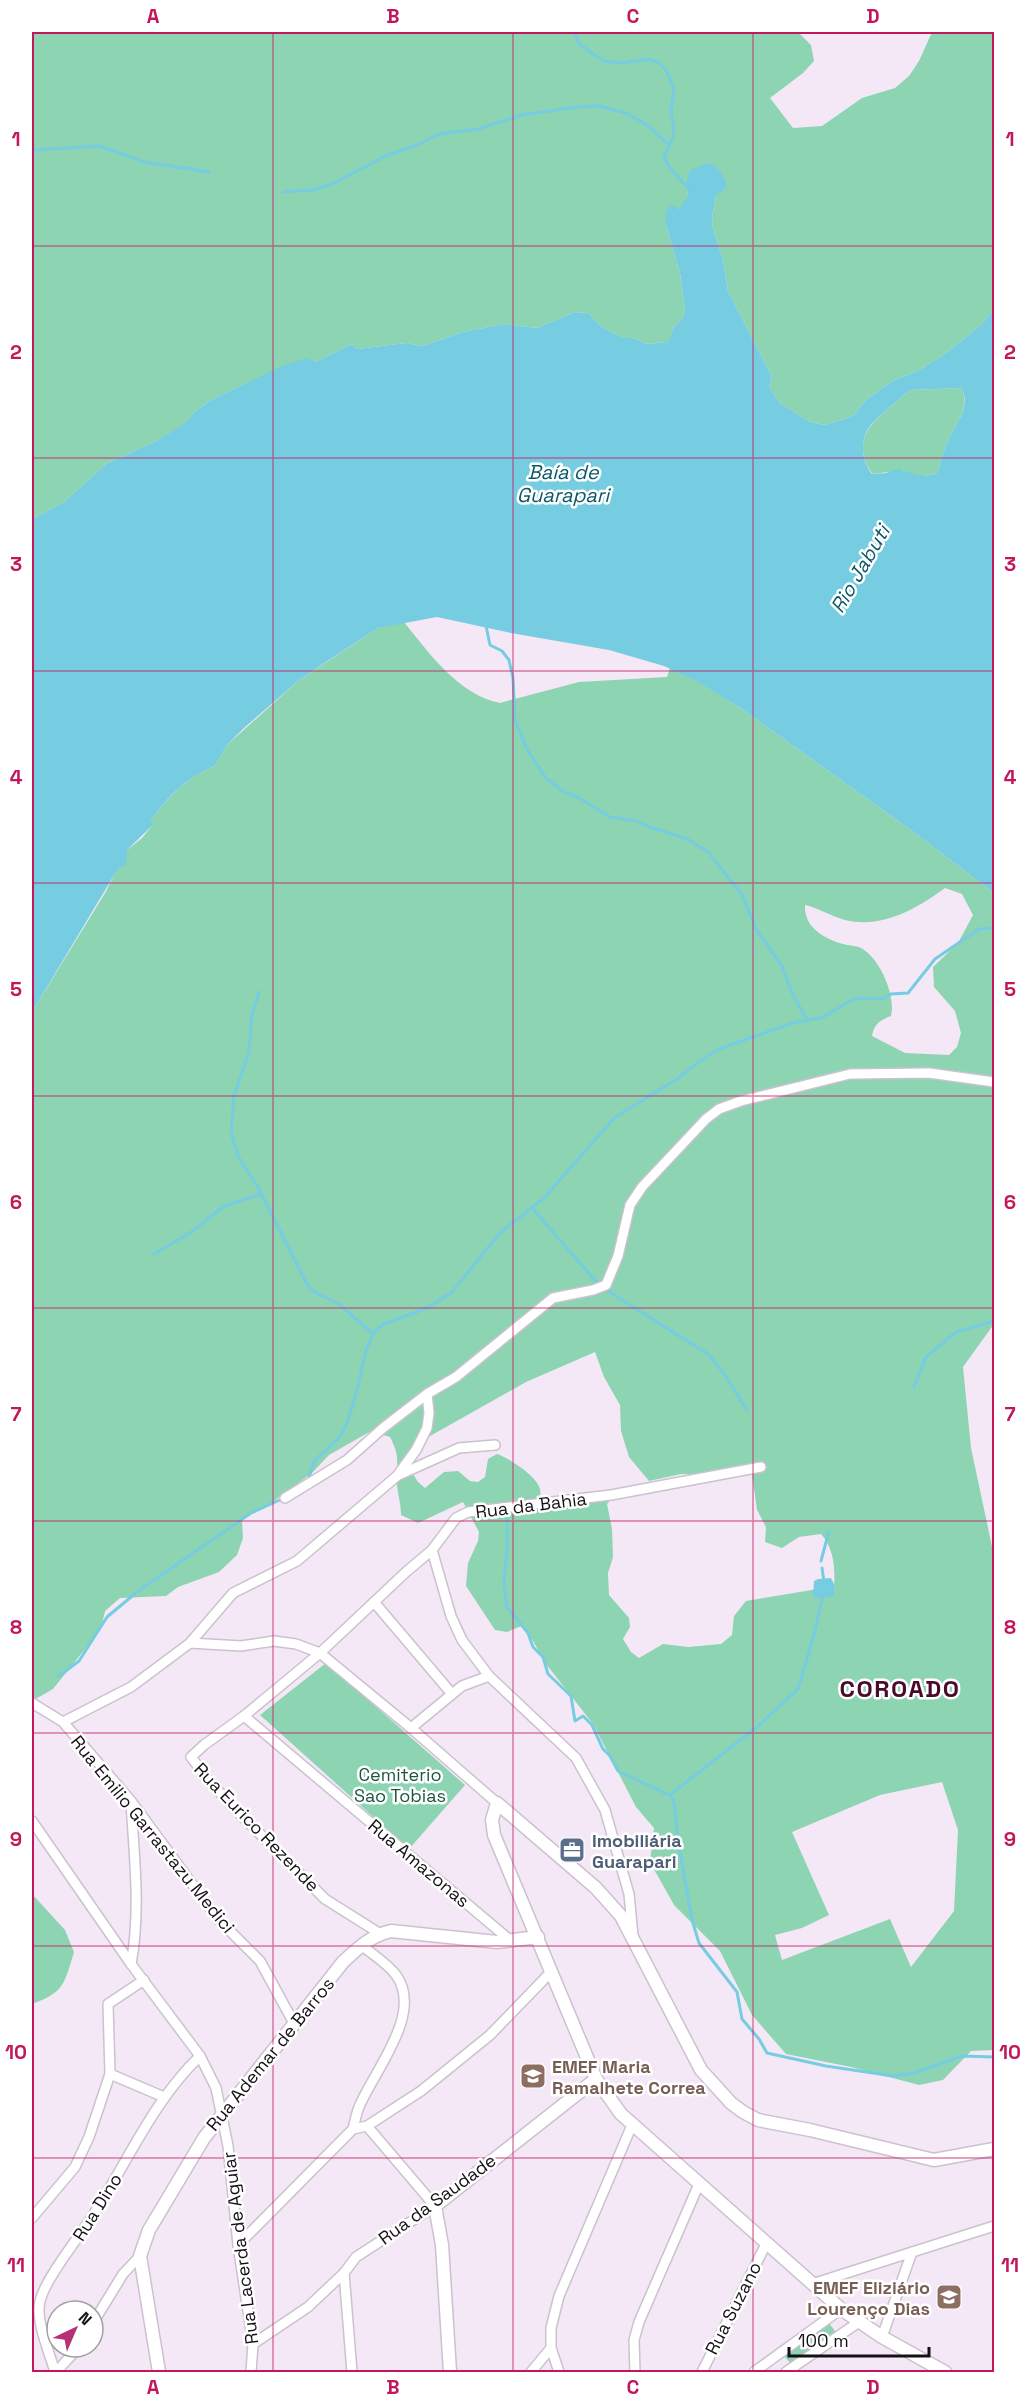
<svg xmlns="http://www.w3.org/2000/svg" width="1026" height="2404" font-family="'Space Grotesk',sans-serif">
	<style>
		.green { fill: #8dd4b3; fill-rule: evenodd }
		.water { fill: #76cce0; fill-rule: evenodd }
		.lines { fill: none; stroke-linecap: round; stroke-linejoin: round }
		.stream { stroke: #76cce0; stroke-width: 3 }
		.street-casing { stroke: #ccc1cf; stroke-width: 12 }
		.secondary-casing { stroke: #ccc1cf; stroke-width: 15 }
		.street { stroke: #fff; stroke-width: 9 }
		.secondary { stroke: #fff; stroke-width: 12 }
		.grid { fill: none; stroke: #c2185b; stroke-width: 1.5; stroke-opacity: 0.55 }
		.labels { text-anchor: middle; dominant-baseline: central; stroke-width: 5; stroke-linejoin: round; paint-order: stroke }
		.street-label { font-size: 18px; fill: #151116; stroke: #fff }
		.park-label { font-size: 18px; fill: #1e5640; stroke: #fff }
		.service-label { font-size: 18px; font-weight: bold; fill: #4e5e75; stroke: #fff; text-anchor: start }
		.education-label { font-size: 18px; font-weight: bold; fill: #785e54; stroke: #fff; text-anchor: start }
		.water-label { font-size: 20px; font-style: italic; fill: #0c5866; stroke: #fff }
		.district-label { font-size: 24px; font-weight: bold; letter-spacing: 1.5px; fill: #4b0a2c; stroke: #fff }
		.neatline { fill: none; stroke: #c2185b; stroke-width: 2 }
		.grid-label { font-size: 20px; text-anchor: middle; font-weight: bold; fill: #c2185b }
	</style>
	<rect width="100%" height="100%" fill="#f4e8f7"/>
	<g class="green">
		<polygon points="32,32 798,32 811,45 814,61 803,73 770,98 793,128 822,126 862,98 895,88 909,76 919,61 932,32 993,32 994,309 982,324 945,354 916,372 894,380 866,400 854,415 842,420 824,425 810,422 780,403 769,387 772,377 728,291 723,259 713,229 712,218 716,195 686,183 688,196 683,205 665,222 680,273 685,311 682,319 673,328 670,342 647,344 633,338 623,338 602,327 588,313 575,312 537,328 504,324 463,332 422,346 406,343 357,349 352,344 315,362 245,384 211,400 197,410 186,423 158,440 106,464 64,502 32,519"/>
		<path d="M961,388C972,406 955,424 948,441C943,451 941,462 937,473C925,477 913,478 903,470L873,474C863,463 859,444 868,430C873,420 900,399 910,390Z"/>
		<path d="M404,622C429,653 459,695 500,703L579,682L667,677L670,668L698,681L742,709L919,836L994,893V1324L963,1367L971,1448L994,1556V2050L971,2051L943,2080L919,2085L851,2067L786,2054L752,2015L720,1951L674,1905L650,1862L654,1828L636,1807L593,1724L546,1664L524,1625L507,1632L495,1630L466,1586L468,1563L478,1541L479,1532L463,1502L418,1523L401,1515C401,1504 398,1495 397,1485C396,1463 401,1458 390,1437L371,1431L329,1455L312,1473L271,1503L242,1520L243,1538L237,1555L219,1572L178,1587L166,1596L120,1598L105,1611L101,1629L53,1689L32,1701V1012L105,893L127,850L142,838L155,822L148,824C165,800 187,776 215,766L227,745L298,681L378,628ZM945,888L962,894L973,915L958,943L933,967L934,987L955,1011L961,1033L957,1047L949,1055L905,1053L872,1036C874,1024 880,1020 891,1016C896,996 880,958 861,948C856,945 848,946 843,944C823,938 804,927 805,905C818,908 831,916 845,920C882,929 916,909 945,888ZM595,1352L604,1377L620,1405L621,1431L629,1457L649,1481L681,1474L716,1475L717,1470L751,1467L757,1510L766,1527L765,1542L782,1548L799,1537L821,1534C835,1550 835,1570 834,1589L824,1588L746,1601L734,1616L732,1635L721,1644L688,1647L663,1644L639,1658L631,1652L623,1639L630,1627L629,1618L609,1595L608,1573L613,1557L612,1529L607,1504L614,1496L539,1504C540,1500 541,1493 540,1489C537,1476 509,1458 497,1454L488,1459L485,1477L478,1482L470,1481L458,1471L444,1472L425,1488L418,1482L410,1469L399,1468L418,1437L423,1440L526,1382ZM942,1782L958,1830L954,1911L911,1967L890,1919L782,1960L775,1935L802,1928L829,1915L792,1832L880,1795Z"/>
		<polygon points="326,1663 465,1785 409,1849 260,1715"/>
		<path d="M32,1894L65,1930L74,1952C64,1984 65,1992 32,2004Z"/>
		<polygon points="829,2323 837,2334 792,2365 784,2356"/>
	</g>
	<g class="water">
		<path d="M709,163C720,168 724,175 727,187L716,195L712,218L713,229L723,259L728,291L772,377L769,387L780,403L810,422L824,425L842,420L854,415L866,400L894,380L916,372L945,354L982,324L994,309V893L919,836L742,709L697,681L664,666L609,650L511,633L437,617L378,628L326,662L298,681L244,728L227,745L215,766C188,776 165,799 149,823L156,822L127,850L126,866L119,867L32,1012V519L64,502L106,464L158,440L185,423L197,410L211,400L282,366L307,358L315,362L352,344L357,349L406,343L422,346L463,332L504,324L537,328L575,312L588,313L602,327L623,338H633L647,344L669,342L673,328L682,319L685,311L680,273L665,222L666,211L671,205L679,209L688,196L686,184L690,170ZM961,388C973,406 954,425 948,441C943,451 941,462 937,473C917,480 914,471 896,469L886,473L872,474C863,463 859,444 868,429C874,419 900,399 910,390Z"/>
		<polygon points="831,1578 834,1584 834,1596 816,1598 813,1596 814,1581 818,1579"/>
	</g>
	<g class="lines">
		<g class="stream">
			<polyline points="574,32 580,45 604,61 623,63 648,59 659,63 666,70 674,89 671,111 674,129 672,140 664,157 669,167 688,188"/>
			<polyline points="32,150 100,146 144,162 209,172"/>
			<polyline points="283,192 313,190 330,185 388,155 415,146 439,134 478,129 521,115 577,107 599,106 626,113 647,125 669,145"/>
			<polyline points="486,626 490,645 502,651 509,660 513,678 515,721 527,749 545,777 564,792 579,798 610,817 637,821 650,827 687,839 708,852 742,895 757,931 781,964 793,995 807,1020"/>
			<polyline points="259,992 252,1014 249,1052 234,1096 231,1133 239,1158 256,1184 308,1286 316,1293 339,1304 372,1333"/>
			<polyline points="532,1208 600,1286 708,1354 723,1372 747,1410"/>
			<polyline points="154,1254 193,1231 224,1206 262,1194"/>
			<polyline points="914,1387 926,1357 956,1332 994,1321"/>
			<polyline points="308,1481 314,1461 338,1439 346,1426 355,1398 366,1350 373,1333 384,1324 427,1308 452,1292 500,1233 544,1198 614,1118 677,1079 700,1061 719,1049 793,1023 823,1017 852,1000 861,998 883,999 891,994 908,993 935,959 979,929 994,928"/>
			<polyline points="507,1514 507,1549 504,1582 507,1607 528,1633 533,1647 543,1657 548,1674 571,1696 575,1721 583,1716 592,1725 603,1749 610,1756 618,1771 671,1796 674,1802 677,1834 692,1920 699,1943 737,1992 742,2019 759,2039 767,2053 826,2066 893,2076 914,2073 962,2056 994,2057"/>
			<polyline points="821,1561 829,1531"/>
			<polyline points="822,1568 824,1582"/>
			<polyline points="59,1676 79,1661 107,1617 137,1592 251,1513 284,1498"/>
			<polyline points="671,1794 757,1727 798,1689 814,1635 823,1595"/>
		</g>
		<g class="street-casing">
			<g id="street">
				<polyline points="399,1475 459,1448 495,1445"/>
				<polyline points="285,1498 347,1460 383,1428 427,1394 456,1377 553,1298 593,1290 606,1285 618,1256 630,1205 642,1187 706,1119 719,1109 741,1101 850,1074 929,1073 994,1082"/>
				<polyline points="432,1550 451,1616 462,1640 489,1676 576,1758 605,1810 629,1894 633,1936"/>
				<polyline points="374,1602 452,1694"/>
				<polyline points="190,1643 241,1646 274,1641 296,1644 320,1653 411,1728 497,1803"/>
				<polyline points="32,1703 63,1722 131,1801 218,1919 260,1961 295,2025"/>
				<polyline points="244,1716 511,1941"/>
				<polyline points="63,1722 131,1687 190,1643 233,1593 297,1561 397,1476 416,1450 427,1428 429,1413 427,1394"/>
				<polyline points="411,1728 462,1686 489,1676"/>
				<polyline points="32,1821 131,1964 200,2056 216,2088 228,2146 238,2245 253,2344 251,2372"/>
				<polyline points="379,1933 325,1899 240,1814 210,1782 191,1757 204,1745 244,1716 320,1653 406,1572 432,1550 456,1518 468,1512 611,1495 761,1467"/>
				<path d="M131,1964C141,1911 134,1855 131,1802"/>
				<polyline points="110,2074 164,2097"/>
				<path d="M353,2129C355,2122 356,2114 359,2107C374,2071 424,2013 396,1975C387,1963 372,1954 361,1945"/>
				<polyline points="32,2218 75,2167 89,2137 110,2074 108,2004 144,1980"/>
				<polyline points="238,2245 353,2129 367,2126 421,2091 490,2035 551,1972"/>
				<polyline points="344,2273 352,2372"/>
				<polyline points="812,2284 994,2226"/>
				<polyline points="93,2323 123,2274 140,2256"/>
				<polyline points="882,2337 912,2252"/>
				<polyline points="253,2344 308,2307 344,2273 356,2257 435,2206 367,2126"/>
				<path d="M55,2372C50,2354 35,2320 40,2301C46,2277 81,2235 95,2212C129,2159 154,2100 200,2056"/>
				<polyline points="56,2372 79,2347"/>
				<polyline points="531,2372 551,2348"/>
				<polyline points="559,2372 551,2348 551,2328 559,2296 632,2125"/>
				<polyline points="635,2372 634,2340 639,2322 699,2184"/>
				<polyline points="702,2372 766,2244"/>
				<polyline points="754,2372 841,2309"/>
				<polyline points="786,2372 859,2322"/>
			</g>
		</g>
		<g class="secondary-casing">
			<g id="secondary">
				<path d="M159,2372L140,2256L149,2230L204,2138L343,1962C358,1948 370,1936 391,1931L497,1942L538,1937"/>
				<polyline points="450,2372 442,2245 435,2206 596,2079"/>
				<polyline points="945,2372 882,2337 841,2309 621,2114 596,2079 494,1835 492,1820 497,1803 596,1888 621,1916 701,2070 731,2103 743,2112 758,2120 810,2130 934,2160 994,2149"/>
			</g>
		</g>
		<use href="#street" class="street"/>
		<use href="#secondary" class="secondary"/>
	</g>
	<path class="grid" d="M273,32V2372M513,32V2372M753,32V2372M32,246H994M32,458H994M32,671H994M32,883H994M32,1096H994M32,1308H994M32,1521H994M32,1733H994M32,1946H994M32,2158H994"/>
	<defs>
		<g id="office-square" transform="scale(1.35)"><rect x="-9" y="-9" width="18" height="18" rx="4" fill="#5c6f8a" stroke="#fff"/><path d="M-6-3h4V-5.5h4V-3h4V5H-6ZM-1-4.5V-3h2v-1.5ZM-6 0V1H6V0Z" fill="#fff"/></g>
		<g id="school-square" transform="scale(1.35)"><rect x="-9" y="-9" width="18" height="18" rx="4" fill="#8d6e63" stroke="#fff"/><path d="M0-5L7-2L0 1L-7-2ZM-4 1L0 2.5L4 1V4Q0 6-4 4Z" fill="#fff"/></g>
	</defs>
	<g fill-rule="evenodd">
		<use href="#office-square" x="572" y="1850"/>
		<use href="#school-square" x="533" y="2076"/>
		<use href="#school-square" x="949" y="2297"/>
	</g>
	<g class="labels">
		<g class="street-label">
			<text transform="translate(531 1505) rotate(-7)">Rua da Bahia</text>
			<text transform="translate(257 1827) rotate(46)">Rua Eurico Rezende</text>
			<text transform="translate(153 1834) rotate(51)">Rua Emilio Garrastazu Medici</text>
			<text transform="translate(419 1863) rotate(40)">Rua Amazonas</text>
			<text transform="translate(270 2054) rotate(-51)">Rua Ademar de Barros</text>
			<text transform="translate(437 2199) rotate(-36)">Rua da Saudade</text>
			<text transform="translate(97 2207) rotate(-58)">Rua Dino</text>
			<text transform="translate(240 2248) rotate(-97)">Rua Lacerda de Aguiar</text>
			<text transform="translate(733 2308) rotate(-63)">Rua Suzano</text>
		</g>
		<g class="park-label">
			<text x="400" y="1774">Cemiterio<tspan x="400" dy="21">Sao Tobias</tspan></text>
		</g>
		<g class="service-label">
			<text x="592" y="1840">Imobiliária<tspan x="592" dy="21">Guarapari</tspan></text>
		</g>
		<g class="education-label">
			<text x="552" y="2066">EMEF Maria<tspan x="552" dy="21">Ramalhete Correa</tspan></text>
			<text x="930" y="2287" text-anchor="end">EMEF Eliziário<tspan x="930" dy="21">Lourenço Dias</tspan></text>
		</g>
		<g class="water-label">
			<text x="563" y="472">Baía de<tspan x="563" dy="23">Guarapari</tspan></text>
			<text transform="translate(860 569) rotate(-60)">Rio Jabuti</text>
		</g>
		<g class="district-label">
			<text x="900" y="1688">COROADO</text>
		</g>
	</g>
	<rect width="1026" height="2404" fill="none" stroke="#ffffff" stroke-width="66"/>
	<g transform="translate(75 2329) rotate(44)"><circle r="28" fill="#ffffff" stroke="#a1a0a2" stroke-width="1.5"/>
	<path d="M0-4.5L10 22L0 15L-10 22Z" fill="#b63175"/>
	<text y="-9" font-size="16" font-weight="bold" text-anchor="middle" fill="#151116">N</text>
	</g>
	<path d="M789 2347v9h140v-9" fill="none" stroke="#151116" stroke-width="3"/>
	<text x="798" y="2347" font-size="18" fill="#151116" stroke="#ffffff" stroke-width="4.5" paint-order="stroke">100 m</text>
	<rect x="33" y="33" width="960" height="2338" class="neatline"/>
	<g class="grid-label">
		<text x="153" y="23">A</text>
		<text x="393" y="23">B</text>
		<text x="633" y="23">C</text>
		<text x="873" y="23">D</text>
		<text x="16" y="146">1</text>
		<text x="1010" y="146">1</text>
		<text x="16" y="359">2</text>
		<text x="1010" y="359">2</text>
		<text x="16" y="571">3</text>
		<text x="1010" y="571">3</text>
		<text x="16" y="784">4</text>
		<text x="1010" y="784">4</text>
		<text x="16" y="996">5</text>
		<text x="1010" y="996">5</text>
		<text x="16" y="1209">6</text>
		<text x="1010" y="1209">6</text>
		<text x="16" y="1421">7</text>
		<text x="1010" y="1421">7</text>
		<text x="16" y="1634">8</text>
		<text x="1010" y="1634">8</text>
		<text x="16" y="1846">9</text>
		<text x="1010" y="1846">9</text>
		<text x="16" y="2059">10</text>
		<text x="1010" y="2059">10</text>
		<text x="16" y="2272">11</text>
		<text x="1010" y="2272">11</text>
		<text x="153" y="2394">A</text>
		<text x="393" y="2394">B</text>
		<text x="633" y="2394">C</text>
		<text x="873" y="2394">D</text>
	</g>
</svg>
